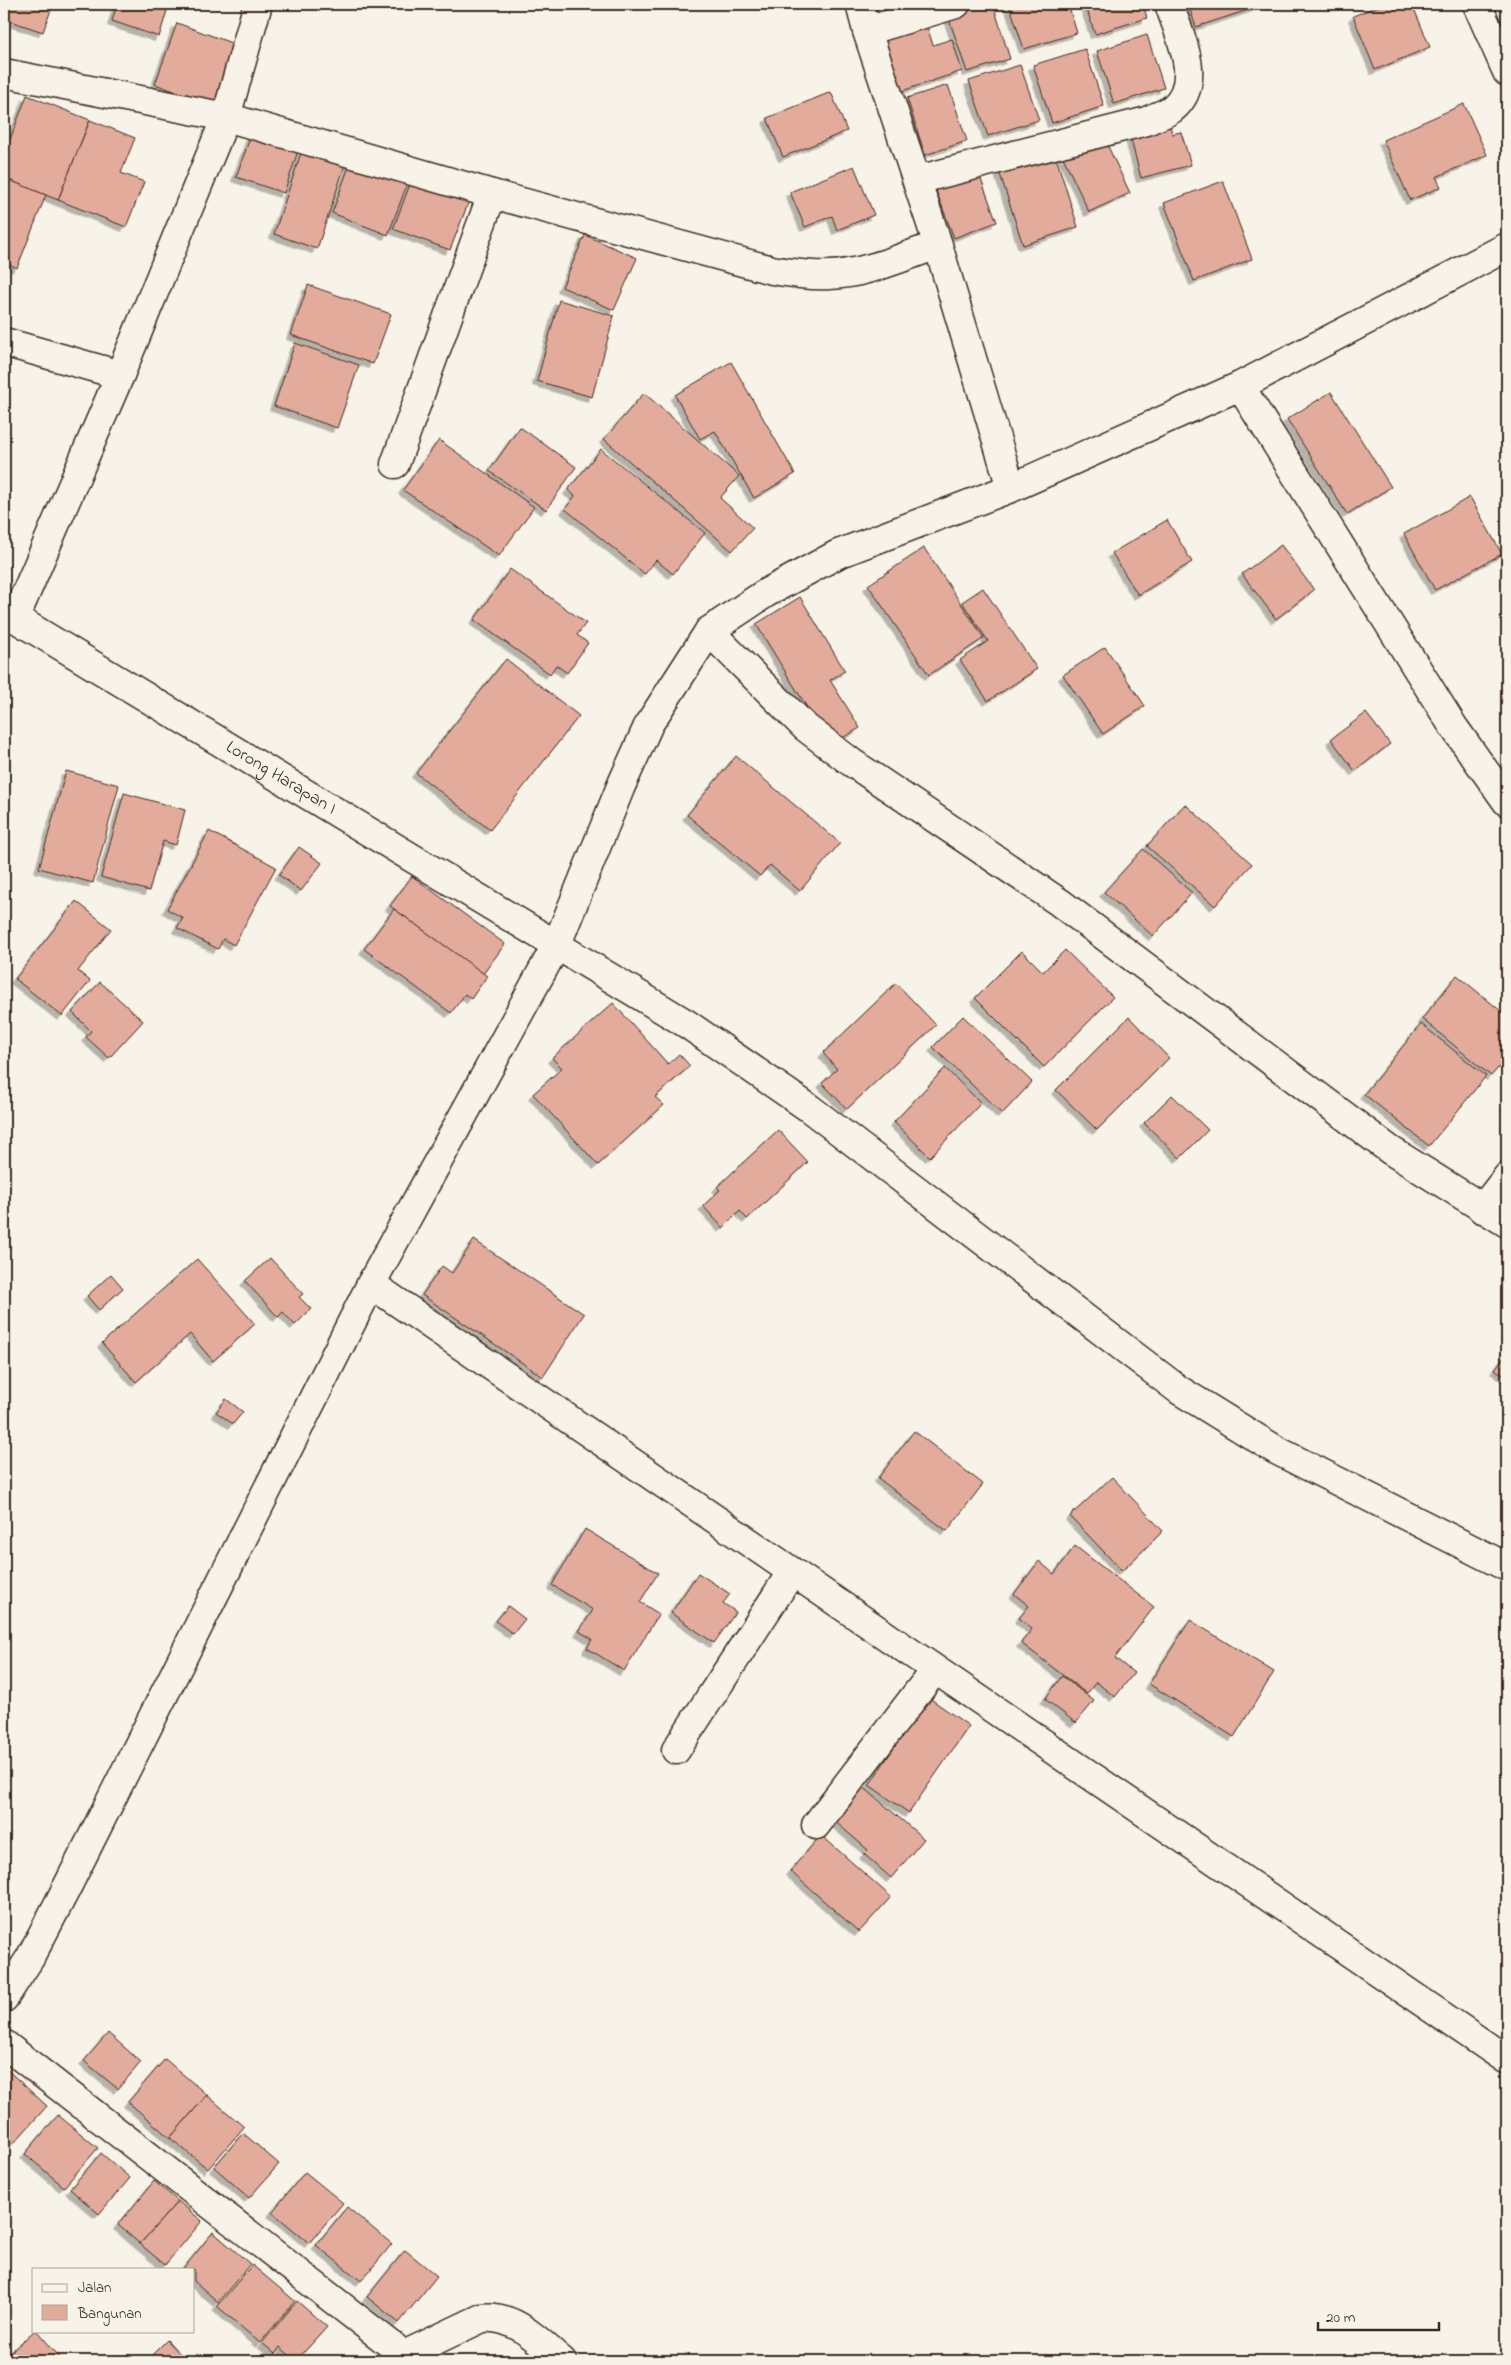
<svg xmlns="http://www.w3.org/2000/svg" width="1511" height="2365" font-family="'Indie Flower',sans-serif">
	<style>
		.building { fill: #e3ab9c; stroke: #3b2a1e; filter: url(#shadow) }
		.lines { fill: none; stroke-linecap: round; stroke-linejoin: round }
		.street-casing { stroke: #3b2a1e; stroke-width: 31 }
		.street { stroke: #f7f3e8; stroke-width: 28 }
		.labels { text-anchor: middle; dominant-baseline: central; stroke-width: 4; stroke-linejoin: round; paint-order: stroke }
		.street-label { font-size: 18px; fill: #3b2a1e; stroke: #f7f3e8 }
	</style>
	<defs>
		<filter id="shadow"><feDropShadow dx="-4.5" dy="4.5" stdDeviation="0" flood-color="#0004"/></filter>
	</defs>
	<rect width="100%" height="100%" fill="#f7f3e8"/>
	<filter id="ink" filterUnits="userSpaceOnUse"><feTurbulence type="fractalNoise" baseFrequency=".02" numOctaves="2"/><feDisplacementMap in="SourceGraphic" scale="10" xChannelSelector="R" yChannelSelector="G"/><feConvolveMatrix kernelMatrix="1 2 1 2 8 2 1 2 1" color-interpolation-filters="sRGB"/></filter>
	<g filter="url(#ink)">
		<g class="building">
			<polygon points="4,4 53,4 43,32 4,19"/>
			<polygon points="117,4 169,4 159,37 112,21"/>
			<polygon points="978,4 993,4 1010,59 967,72 947,13"/>
			<polygon points="1009,4 1068,4 1077,33 1024,49"/>
			<polygon points="1085,4 1143,4 1147,18 1095,34"/>
			<polygon points="1188,4 1256,4 1257,7 1196,27"/>
			<polygon points="1384,4 1412,4 1430,47 1375,70 1353,16"/>
			<polygon points="924,18 933,45 952,39 962,71 902,91 882,31"/>
			<polygon points="177,23 237,45 215,106 155,84"/>
			<polygon points="1147,35 1164,88 1114,104 1097,51"/>
			<polygon points="1085,49 1104,106 1052,123 1033,65"/>
			<polygon points="1020,65 1039,120 988,136 969,81"/>
			<polygon points="948,85 967,141 925,155 907,98"/>
			<polygon points="831,92 847,131 783,157 767,118"/>
			<polygon points="27,95 90,120 58,200 4,178 4,155"/>
			<polygon points="1464,104 1487,155 1436,177 1441,187 1410,200 1383,140"/>
			<polygon points="90,120 135,138 121,173 144,182 126,227 58,200"/>
			<polygon points="1170,125 1172,134 1181,132 1191,165 1141,178 1130,136"/>
			<polygon points="251,135 298,151 284,193 236,177"/>
			<polygon points="1104,138 1130,193 1089,212 1063,157"/>
			<polygon points="302,150 345,165 317,249 274,234"/>
			<polygon points="1055,154 1078,227 1023,245 999,171"/>
			<polygon points="351,161 408,182 388,235 332,213"/>
			<polygon points="854,166 874,215 837,230 832,216 805,227 790,192"/>
			<polygon points="977,169 997,222 954,238 934,185"/>
			<polygon points="4,178 46,195 17,268 4,262"/>
			<polygon points="412,179 469,201 450,250 393,229"/>
			<polygon points="1223,181 1252,259 1194,281 1164,203"/>
			<polygon points="585,235 637,258 614,310 562,287"/>
			<polygon points="308,285 391,314 373,364 291,335"/>
			<polygon points="559,300 614,316 592,397 537,381"/>
			<polygon points="295,343 359,365 337,428 274,406"/>
			<polygon points="731,362 795,474 754,498 715,431 700,439 675,395"/>
			<polygon points="1331,392 1391,487 1347,514 1287,419"/>
			<polygon points="644,393 739,476 720,498 753,528 732,551 604,439"/>
			<polygon points="520,427 576,467 546,510 489,471"/>
			<polygon points="439,440 534,507 499,556 403,490"/>
			<polygon points="601,449 705,533 673,574 656,560 645,574 565,509 575,496 568,490"/>
			<polygon points="1470,497 1502,554 1435,590 1404,534"/>
			<polygon points="1167,520 1192,562 1138,595 1112,553"/>
			<polygon points="1281,545 1314,590 1276,619 1242,574"/>
			<polygon points="924,548 984,638 929,675 868,585"/>
			<polygon points="510,569 586,623 577,635 588,643 567,673 556,665 550,674 474,620"/>
			<polygon points="983,588 1037,669 988,701 960,660 988,641 962,602"/>
			<polygon points="800,597 845,671 830,680 860,728 830,745 756,624"/>
			<polygon points="1105,647 1145,706 1103,734 1063,675"/>
			<polygon points="506,659 579,716 490,830 416,773"/>
			<polygon points="1366,713 1390,744 1355,771 1331,739"/>
			<polygon points="736,756 840,843 800,891 770,865 760,876 687,815"/>
			<polygon points="66,771 119,785 93,883 39,868"/>
			<polygon points="124,793 185,810 176,845 163,841 149,891 101,877"/>
			<polygon points="1185,804 1252,864 1215,906 1147,846"/>
			<polygon points="209,831 276,867 234,945 223,939 218,949 177,928 183,918 167,909"/>
			<polygon points="299,847 322,863 301,891 279,875"/>
			<polygon points="1143,849 1192,893 1153,936 1104,892"/>
			<polygon points="412,876 505,944 483,974 390,906"/>
			<polygon points="76,901 111,929 78,971 90,981 62,1016 15,979"/>
			<polygon points="394,909 487,976 471,999 465,994 451,1013 364,949"/>
			<polygon points="1065,950 1113,997 1044,1067 975,998 1022,951 1043,972"/>
			<polygon points="1457,975 1507,1016 1507,1061 1505,1060 1491,1076 1422,1019"/>
			<polygon points="100,982 143,1021 109,1058 86,1037 91,1031 72,1012"/>
			<polygon points="896,983 936,1025 847,1109 822,1083 837,1069 823,1053"/>
			<polygon points="613,1003 668,1064 679,1054 690,1066 655,1097 664,1105 598,1165 533,1094 562,1068 552,1058"/>
			<polygon points="963,1016 1032,1082 1002,1114 933,1047"/>
			<polygon points="1129,1017 1169,1058 1097,1130 1056,1090"/>
			<polygon points="1421,1024 1486,1076 1429,1146 1364,1094"/>
			<polygon points="945,1068 981,1103 930,1157 894,1122"/>
			<polygon points="1172,1095 1208,1130 1180,1158 1144,1123"/>
			<polygon points="778,1130 808,1162 747,1219 740,1211 723,1228 703,1206 720,1190 717,1187"/>
			<polygon points="474,1240 584,1314 543,1377 422,1295 442,1266 452,1273"/>
			<polygon points="270,1258 303,1294 299,1297 311,1309 295,1325 283,1312 278,1317 245,1281"/>
			<polygon points="197,1259 255,1324 213,1361 190,1334 136,1382 102,1343"/>
			<polygon points="111,1274 123,1288 99,1310 87,1296"/>
			<polygon points="1507,1353 1507,1378 1495,1369"/>
			<polygon points="226,1399 243,1412 233,1424 216,1412"/>
			<polygon points="914,1431 983,1484 947,1531 878,1478"/>
			<polygon points="1112,1477 1163,1531 1122,1571 1070,1516"/>
			<polygon points="585,1529 658,1573 640,1602 659,1614 624,1671 587,1648 592,1639 579,1631 593,1610 552,1585"/>
			<polygon points="1075,1546 1154,1607 1115,1658 1134,1673 1115,1697 1096,1682 1087,1694 1021,1643 1032,1629 1019,1618 1029,1606 1014,1594 1039,1561 1054,1574"/>
			<polygon points="698,1573 730,1594 723,1603 736,1612 714,1643 671,1613"/>
			<polygon points="508,1606 525,1619 513,1634 496,1621"/>
			<polygon points="1190,1620 1274,1672 1234,1737 1149,1684"/>
			<polygon points="1062,1676 1094,1701 1076,1723 1045,1699"/>
			<polygon points="928,1697 969,1726 909,1813 869,1785"/>
			<polygon points="861,1785 924,1839 891,1878 864,1854 868,1850 831,1818"/>
			<polygon points="821,1835 891,1897 859,1932 790,1871"/>
			<polygon points="108,2033 141,2062 118,2089 84,2061"/>
			<polygon points="165,2059 207,2095 170,2138 128,2102"/>
			<polygon points="4,2067 47,2106 13,2144 4,2136"/>
			<polygon points="207,2095 244,2127 208,2169 170,2138"/>
			<polygon points="58,2115 98,2148 64,2187 25,2154"/>
			<polygon points="243,2133 279,2164 249,2198 214,2167"/>
			<polygon points="101,2153 130,2178 99,2214 70,2189"/>
			<polygon points="305,2172 343,2203 309,2243 272,2212"/>
			<polygon points="154,2181 178,2201 140,2244 118,2225"/>
			<polygon points="178,2201 202,2221 165,2265 140,2244"/>
			<polygon points="347,2207 392,2244 361,2281 316,2245"/>
			<polygon points="213,2232 250,2264 218,2302 194,2281 194,2269 183,2269"/>
			<polygon points="405,2250 437,2276 399,2323 367,2297"/>
			<polygon points="252,2265 295,2301 260,2343 217,2306"/>
			<polygon points="297,2301 327,2327 296,2361 280,2347 275,2354 262,2343"/>
			<polygon points="34,2331 37,2331 63,2361 4,2361 4,2358"/>
			<polygon points="167,2340 181,2355 174,2361 158,2361 152,2355"/>
		</g>
		<g class="lines">
			<g class="street-casing">
				<g id="street">
					<polyline points="860,4 867,31 938,245 1011,488"/>
					<polyline points="1477,4 1507,72"/>
					<polyline points="867,31 956,4"/>
					<path d="M4,73L226,117L492,194L772,270C791,273 810,276 830,275C866,274 904,256 938,245"/>
					<path d="M917,180L1147,121C1154,117 1165,114 1172,109C1205,83 1179,35 1169,4"/>
					<polyline points="4,342 120,375"/>
					<polyline points="1240,386 1453,726 1507,802"/>
					<polyline points="395,464 492,194"/>
					<path id="s1" d="M4,614L15,618L687,1024L809,1108L1179,1390L1276,1450L1507,1567"/>
					<polyline points="15,618 120,375 226,117 258,4"/>
					<polyline points="709,631 805,727 851,762 1059,902 1390,1150 1507,1223"/>
					<polyline points="1482,1209 1507,1177"/>
					<polyline points="371,1284 1507,2060"/>
					<polyline points="676,1750 791,1573"/>
					<polyline points="816,1825 934,1671"/>
					<polyline points="4,1998 30,1958 65,1891 371,1284 557,944 621,786 649,724 709,631 766,593 838,554 1011,488 1240,386 1507,247"/>
					<polyline points="4,2044 394,2347 402,2356 402,2361"/>
					<path d="M402,2356L482,2318C515,2314 539,2342 562,2361"/>
				</g>
			</g>
			<use href="#street" class="street"/>
		</g>
	</g>
	<g class="labels">
		<g class="street-label">
			<text stroke="none"><textPath href="#s1" startOffset="322">Lorong Harapan I</textPath></text>
		</g>
	</g>
	<rect width="1511" height="2365" fill="none" stroke="#f7f3e8" stroke-width="20"/>
	<rect x="10" y="10" width="1491" height="2345" fill="none" stroke="#3b2a1e" stroke-width="2" filter="url(#ink)"/>
	<rect x="32" y="2268" width="162" height="65" fill="#f7f3e8" stroke="#aca397"/>
	<rect x="42" y="2284" width="25" height="8" fill="#f7f3e8" stroke="#aca397"/>
	<text x="78" y="2292" font-size="15" fill="#3b2a1e">Jalan</text>
	<rect x="42" y="2305" width="25" height="15" fill="#e3ab9c" stroke="#aca397"/>
	<text x="78" y="2318" font-size="15" fill="#3b2a1e">Bangunan</text>
	<path d="M1318 2322v8h121v-8" fill="none" stroke="#3b2a1e" stroke-width="2.5"/>
	<text x="1326" y="2322" font-size="15" fill="#3b2a1e" stroke="#f7f3e8" stroke-width="4" paint-order="stroke">20 m</text>
</svg>
